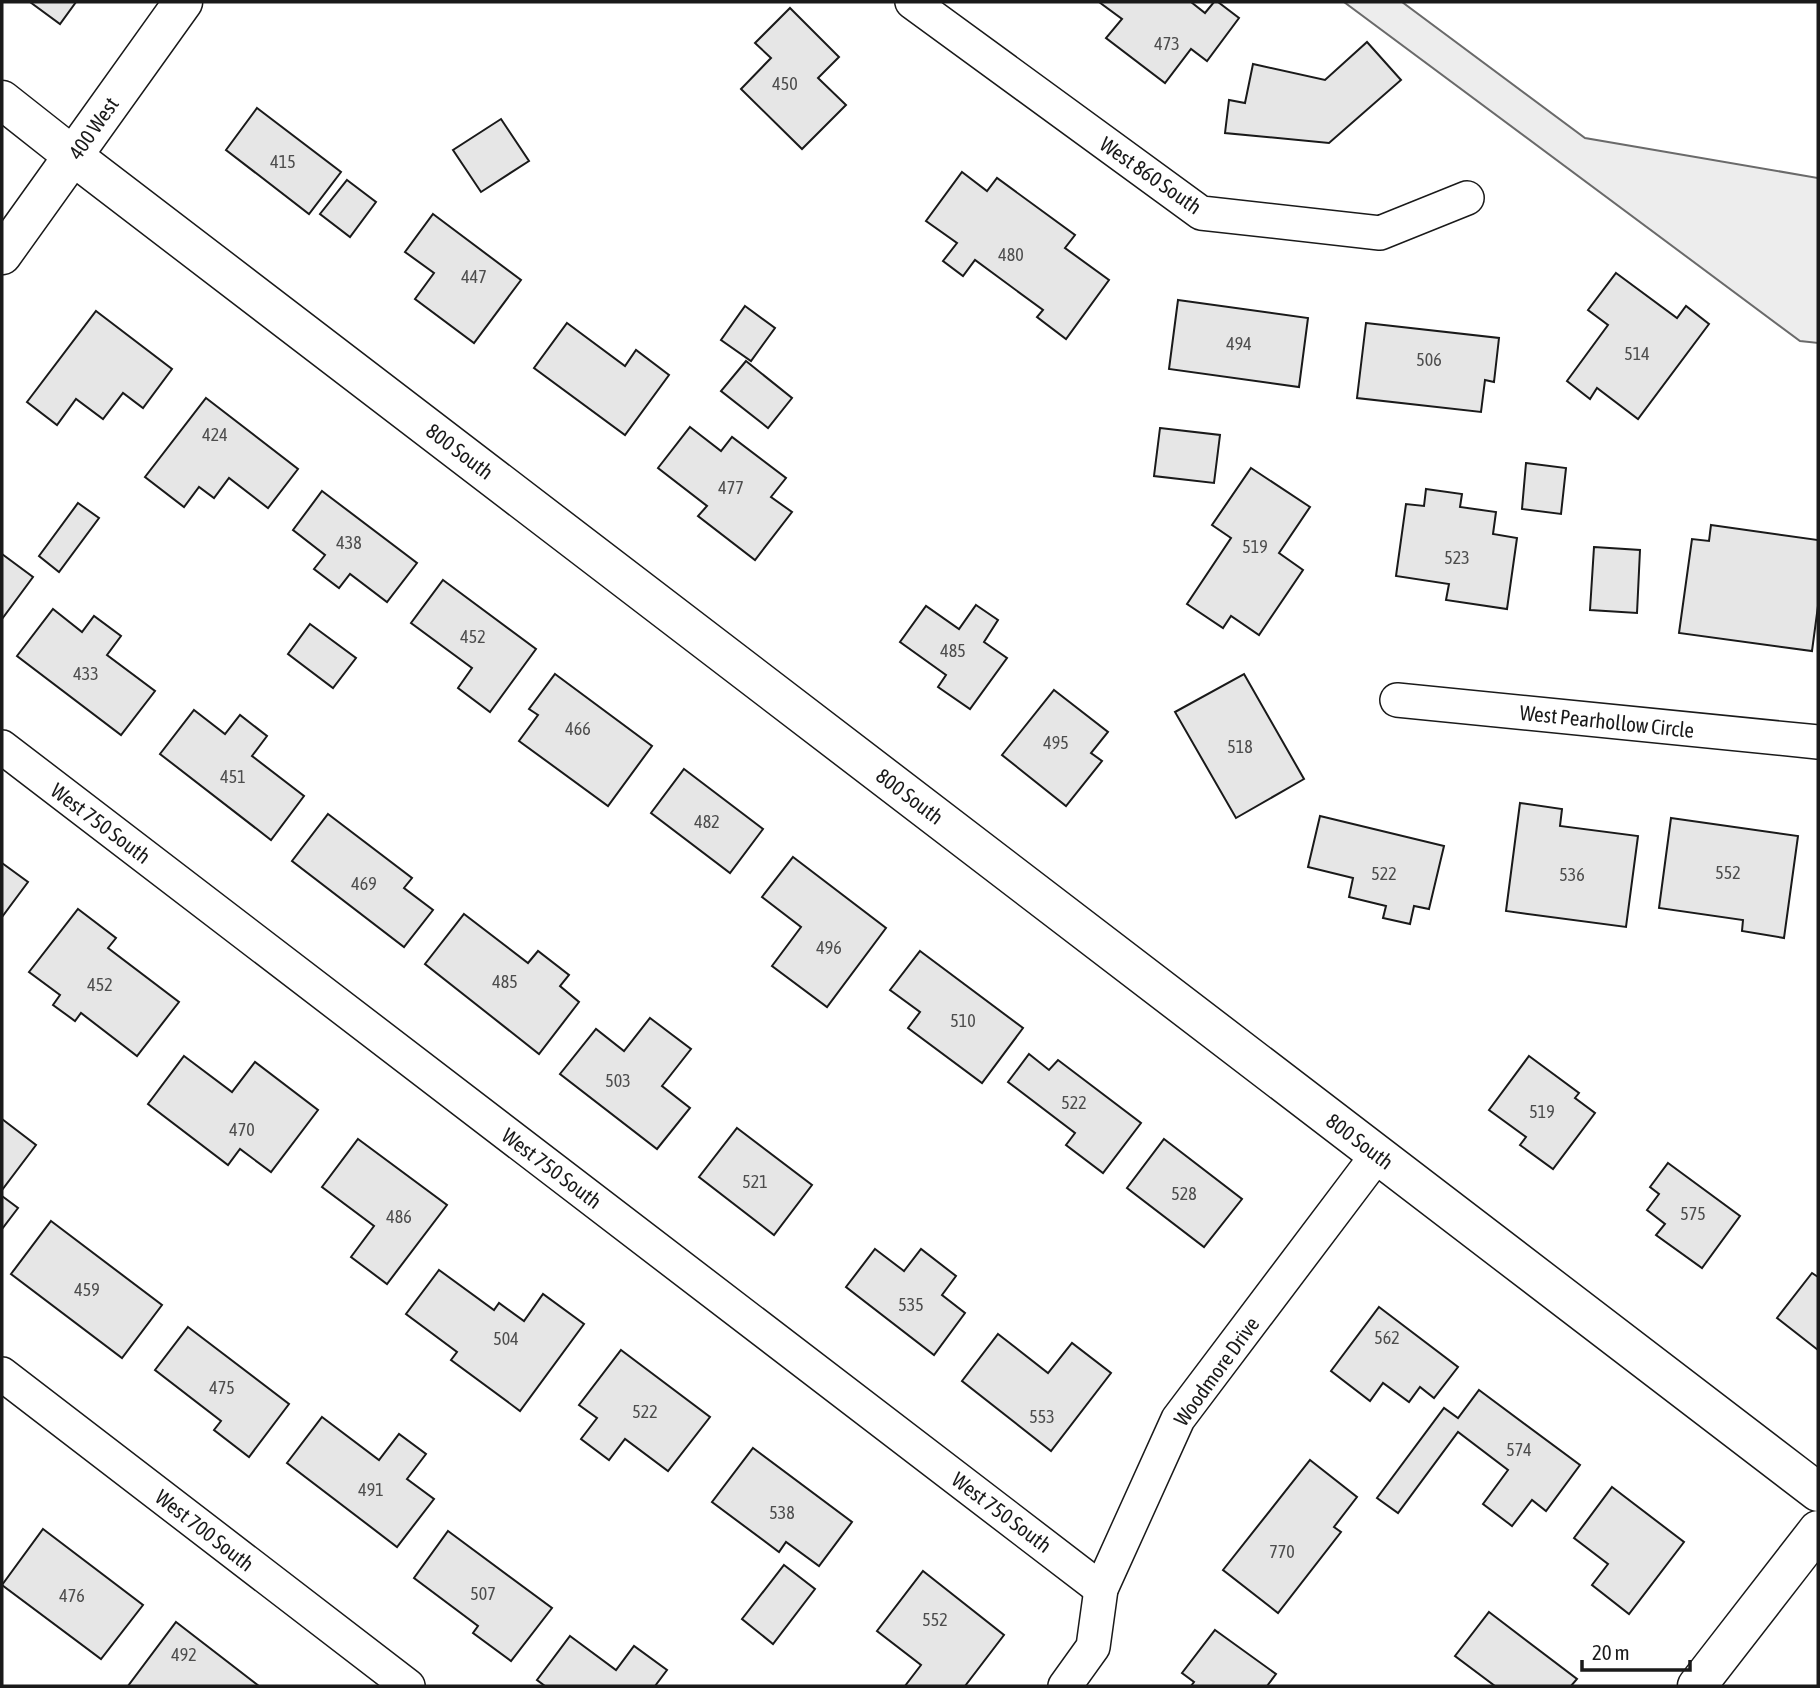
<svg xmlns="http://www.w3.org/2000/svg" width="1820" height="1688" font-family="'Asap Condensed',sans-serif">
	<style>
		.green { fill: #ededed; stroke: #6a6a6a; stroke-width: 2 }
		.building { fill: #e6e6e6; stroke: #1a1a1a; stroke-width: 2 }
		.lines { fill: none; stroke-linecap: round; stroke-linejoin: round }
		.minor-casing { stroke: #1a1a1a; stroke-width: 36 }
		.tertiary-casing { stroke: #1a1a1a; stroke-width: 41 }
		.secondary-casing { stroke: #1a1a1a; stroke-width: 41 }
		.minor { stroke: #fff; stroke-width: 33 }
		.tertiary { stroke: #fff; stroke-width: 38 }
		.secondary { stroke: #fff; stroke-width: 38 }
		.labels { text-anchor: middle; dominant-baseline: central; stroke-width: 5; stroke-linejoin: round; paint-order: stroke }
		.number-label { font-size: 18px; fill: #4d4d4d }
		.street-label { font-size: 21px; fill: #1a1a1a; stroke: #fff }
	</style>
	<rect width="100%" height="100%" fill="#fff"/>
	<polygon class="green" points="1344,2 1402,2 1585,138 1818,178 1818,343 1800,341"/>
	<g class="building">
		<polygon points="30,2 76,2 60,24"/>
		<polygon points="1099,2 1191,2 1205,13 1214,2 1218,2 1239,18 1207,61 1191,49 1165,83 1106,38 1122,19"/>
		<polygon points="790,8 839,57 818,78 846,105 802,149 741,89 771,58 755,43"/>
		<polygon points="1367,42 1401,80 1329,143 1225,133 1229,100 1245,103 1253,64 1325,80"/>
		<polygon points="257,108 341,172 309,214 226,150"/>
		<polygon points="501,119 529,161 481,192 453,150"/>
		<polygon points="962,172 987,191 997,178 1075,235 1065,248 1109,280 1066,339 1037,317 1043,310 975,260 963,276 943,261 957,243 926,221"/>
		<polygon points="347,180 376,202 350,237 320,214"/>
		<polygon points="433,214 521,280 474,343 415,299 434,273 405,252"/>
		<polygon points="1616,273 1677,318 1686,306 1709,324 1638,419 1597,388 1590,399 1567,381 1608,325 1588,310"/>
		<polygon points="1178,300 1308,318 1299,387 1169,369"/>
		<polygon points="745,306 775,328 751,361 721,340"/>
		<polygon points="96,311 172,369 143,408 123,393 103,419 76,399 57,425 27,402"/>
		<polygon points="567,323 625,366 636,350 669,375 625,435 534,368"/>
		<polygon points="1366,323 1499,338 1494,382 1485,380 1481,412 1357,398"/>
		<polygon points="746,361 792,398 768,428 721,391"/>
		<polygon points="206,398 298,469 268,508 229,478 214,498 199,487 184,507 145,477"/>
		<polygon points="690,427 721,451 732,437 786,478 771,497 792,512 755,560 698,516 707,506 658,468"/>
		<polygon points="1160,428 1220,435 1214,483 1154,476"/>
		<polygon points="1526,463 1566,468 1561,514 1522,509"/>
		<polygon points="1251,468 1310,507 1279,553 1303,570 1259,635 1231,616 1223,628 1187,604 1231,538 1212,525"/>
		<polygon points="1426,489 1462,494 1460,507 1496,512 1493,534 1517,538 1507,609 1446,600 1449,584 1396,576 1406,504 1424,506"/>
		<polygon points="322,491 417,563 387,602 350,574 339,588 314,569 325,555 293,530"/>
		<polygon points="78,503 99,518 59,572 39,556"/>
		<polygon points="1711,525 1818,540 1818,606 1812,651 1679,633 1692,539 1709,541"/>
		<polygon points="1594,547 1640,550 1637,613 1590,610"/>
		<polygon points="2,554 33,577 2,619"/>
		<polygon points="443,580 536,649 490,712 458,688 472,668 411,623"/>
		<polygon points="976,605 998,620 984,642 1007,658 970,709 938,687 946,675 900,642 926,606 959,629"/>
		<polygon points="53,609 82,632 94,616 121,636 107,655 155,691 121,735 17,656"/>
		<polygon points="310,624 356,658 333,688 288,654"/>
		<polygon points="555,674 652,746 608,806 519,741 538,715 529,709"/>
		<polygon points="1244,674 1304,779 1236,818 1175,712"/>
		<polygon points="1054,690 1108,732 1091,753 1102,761 1066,806 1002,755"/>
		<polygon points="194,710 225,734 240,715 267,736 252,756 304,796 271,840 160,754"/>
		<polygon points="684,769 763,829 730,873 651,813"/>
		<polygon points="1520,803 1562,809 1560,826 1638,836 1626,927 1506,911"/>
		<polygon points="328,814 412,878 404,888 433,910 404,947 292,861"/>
		<polygon points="1320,816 1444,846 1429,909 1414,906 1410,924 1383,918 1386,906 1349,897 1353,878 1308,867"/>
		<polygon points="1671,818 1798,836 1784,938 1742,931 1743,920 1659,908"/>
		<polygon points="793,857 886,928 827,1007 772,966 801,927 762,897"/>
		<polygon points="2,863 28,882 2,917"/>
		<polygon points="78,909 116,938 108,948 179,1002 137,1056 81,1013 75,1021 53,1005 60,995 29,972"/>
		<polygon points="464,914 528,963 538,951 569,975 560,986 579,1002 539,1054 425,964"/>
		<polygon points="920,951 1023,1028 982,1083 908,1028 920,1012 890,990"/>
		<polygon points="650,1018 691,1049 662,1086 690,1108 657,1149 560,1074 596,1029 624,1051"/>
		<polygon points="1029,1054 1049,1070 1058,1060 1141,1123 1103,1173 1066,1145 1075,1133 1008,1082"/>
		<polygon points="184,1056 232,1092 255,1062 318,1110 271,1172 240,1149 228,1165 148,1104"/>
		<polygon points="1529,1056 1579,1093 1575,1098 1595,1113 1553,1169 1520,1145 1526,1137 1489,1110"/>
		<polygon points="2,1119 36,1145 2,1190"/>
		<polygon points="737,1128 812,1185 774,1235 699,1177"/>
		<polygon points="358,1139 447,1205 387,1284 351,1257 374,1226 322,1187"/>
		<polygon points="1164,1139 1242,1199 1204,1247 1127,1188"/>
		<polygon points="1668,1163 1740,1216 1702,1268 1656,1235 1665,1224 1647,1210 1659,1194 1650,1187"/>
		<polygon points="2,1196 18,1208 2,1229"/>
		<polygon points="51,1221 162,1305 122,1358 11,1274"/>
		<polygon points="875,1249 904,1271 921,1249 956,1276 942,1295 965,1313 934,1355 846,1287"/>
		<polygon points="439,1270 494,1310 499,1303 524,1321 543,1294 584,1324 520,1411 451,1360 457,1352 406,1314"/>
		<polygon points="1812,1273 1818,1277 1818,1350 1777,1318"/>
		<polygon points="1379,1307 1458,1367 1434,1398 1420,1387 1409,1402 1383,1383 1370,1401 1331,1371"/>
		<polygon points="188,1327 289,1404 249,1457 214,1430 221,1421 155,1370"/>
		<polygon points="998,1334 1048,1373 1072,1343 1111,1373 1051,1451 962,1381"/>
		<polygon points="621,1350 710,1417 668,1471 625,1439 609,1460 581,1439 597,1418 579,1405"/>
		<polygon points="1479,1390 1580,1465 1546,1511 1532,1500 1512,1526 1483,1504 1508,1470 1458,1432 1398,1513 1377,1498 1444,1408 1458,1418"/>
		<polygon points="322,1417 379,1460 399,1434 426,1454 407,1479 434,1499 397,1547 287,1463"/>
		<polygon points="753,1448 852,1522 819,1566 786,1542 779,1552 712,1502"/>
		<polygon points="1310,1460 1357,1497 1334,1527 1341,1532 1278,1613 1223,1570"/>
		<polygon points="1612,1487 1684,1542 1629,1614 1592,1585 1608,1564 1574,1538"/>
		<polygon points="43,1529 143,1605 101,1659 2,1585"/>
		<polygon points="448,1531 552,1608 511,1661 473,1633 478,1626 414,1578"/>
		<polygon points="784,1565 815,1589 773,1644 742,1619"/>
		<polygon points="923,1571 1004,1635 965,1686 905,1686 921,1665 877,1631"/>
		<polygon points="1489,1612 1577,1679 1571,1686 1495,1686 1455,1656"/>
		<polygon points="176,1622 259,1686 128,1686"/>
		<polygon points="1215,1630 1276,1674 1267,1686 1191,1686 1194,1682 1182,1673"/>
		<polygon points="570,1636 616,1670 634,1646 667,1670 655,1686 545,1686 537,1680"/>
	</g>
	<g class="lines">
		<g class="minor-casing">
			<g id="minor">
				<polyline points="912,2 1201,213 1380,233 1467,198"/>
				<polyline points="1397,700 1818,742"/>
				<polyline points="2,747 1101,1589"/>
				<polyline points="2,1374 408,1686"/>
				<polyline points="1065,1686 1093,1647 1101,1589 1178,1419 1378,1154"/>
			</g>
		</g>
		<g class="tertiary-casing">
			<g id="tertiary">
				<polyline points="73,156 1818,1492"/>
				<polyline points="1697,1686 1818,1530"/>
			</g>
		</g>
		<g class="secondary-casing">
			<g id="secondary">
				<polyline points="2,100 73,156"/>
				<polyline points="2,255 183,2"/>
			</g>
		</g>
		<use href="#minor" class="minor"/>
		<use href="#tertiary" class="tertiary"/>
		<use href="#secondary" class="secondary"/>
	</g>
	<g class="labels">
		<g class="number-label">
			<text x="1167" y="43">473</text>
			<text x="785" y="83">450</text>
			<text x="283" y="161">415</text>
			<text x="1011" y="254">480</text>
			<text x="474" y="276">447</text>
			<text x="1239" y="343">494</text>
			<text x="1637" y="353">514</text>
			<text x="1429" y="359">506</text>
			<text x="215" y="434">424</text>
			<text x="731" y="487">477</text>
			<text x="349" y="542">438</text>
			<text x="1255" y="546">519</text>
			<text x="1457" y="557">523</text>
			<text x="473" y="636">452</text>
			<text x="953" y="650">485</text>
			<text x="86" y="673">433</text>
			<text x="578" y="728">466</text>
			<text x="1056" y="742">495</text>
			<text x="1240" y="746">518</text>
			<text x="233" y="776">451</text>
			<text x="707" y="821">482</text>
			<text x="1728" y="872">552</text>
			<text x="1384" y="873">522</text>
			<text x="1572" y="874">536</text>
			<text x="364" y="883">469</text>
			<text x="829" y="947">496</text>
			<text x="505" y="981">485</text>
			<text x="100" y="984">452</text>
			<text x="963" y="1020">510</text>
			<text x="618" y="1080">503</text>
			<text x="1074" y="1102">522</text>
			<text x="1542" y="1111">519</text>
			<text x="242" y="1129">470</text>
			<text x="755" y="1181">521</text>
			<text x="1184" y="1193">528</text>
			<text x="1693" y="1213">575</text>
			<text x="399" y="1216">486</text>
			<text x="87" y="1289">459</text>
			<text x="911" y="1304">535</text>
			<text x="1387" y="1337">562</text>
			<text x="506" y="1338">504</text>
			<text x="222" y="1387">475</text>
			<text x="645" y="1411">522</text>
			<text x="1042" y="1416">553</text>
			<text x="1519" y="1449">574</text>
			<text x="371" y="1489">491</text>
			<text x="782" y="1512">538</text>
			<text x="1282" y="1551">770</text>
			<text x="483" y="1593">507</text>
			<text x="72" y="1595">476</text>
			<text x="935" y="1619">552</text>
			<text x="184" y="1654">492</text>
		</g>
		<g class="street-label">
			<text transform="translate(93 128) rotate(-55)">400 West</text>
			<text transform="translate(1151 175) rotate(35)">West 860 South</text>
			<text transform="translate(460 451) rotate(37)">800 South</text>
			<text transform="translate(1607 721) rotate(6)">West Pearhollow Circle</text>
			<text transform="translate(910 796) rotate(37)">800 South</text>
			<text transform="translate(101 823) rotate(37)">West 750 South</text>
			<text transform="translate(1360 1141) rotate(37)">800 South</text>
			<text transform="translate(552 1168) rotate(37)">West 750 South</text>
			<text transform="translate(1216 1371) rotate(-54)">Woodmore Drive</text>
			<text transform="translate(1002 1512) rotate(37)">West 750 South</text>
			<text transform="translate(205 1530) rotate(38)">West 700 South</text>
		</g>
	</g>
	<rect width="1820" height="1688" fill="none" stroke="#1a1a1a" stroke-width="7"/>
	<path d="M1582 1660v10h108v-10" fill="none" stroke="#1a1a1a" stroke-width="3.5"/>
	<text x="1592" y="1660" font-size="21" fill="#1a1a1a" stroke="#ffffff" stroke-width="5" paint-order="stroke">20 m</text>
</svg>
